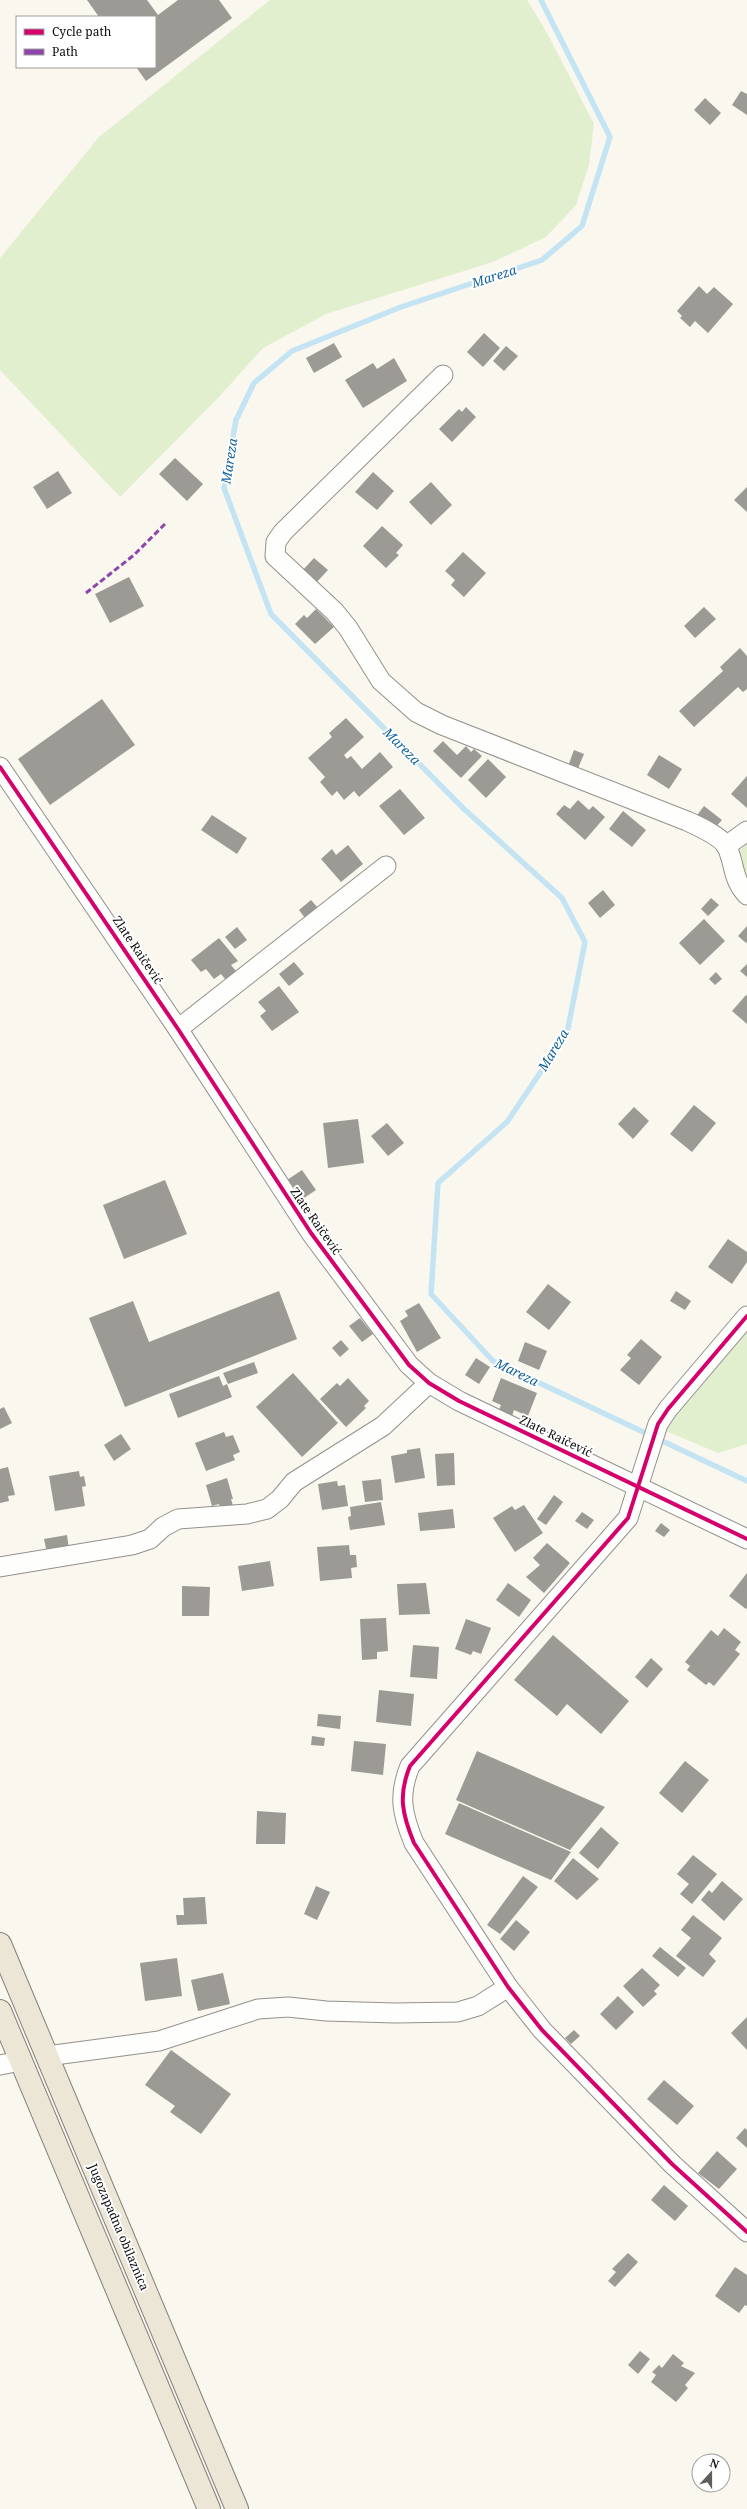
<svg xmlns="http://www.w3.org/2000/svg" width="747" height="2509" font-family="'Noto Serif',serif">
	<style>
		.green { fill: #e2efce }
		.lines { fill: none; stroke-linecap: round; stroke-linejoin: round }
		.stream { stroke: #c4e4f4; stroke-width: 5.5 }
		.building { fill: #9c9a94 }
		.street-casing { stroke: #93918d; stroke-width: 21 }
		.primary-casing { stroke: #807f7a; stroke-width: 24 }
		.street { stroke: #fefefc; stroke-width: 19 }
		.primary { stroke: #ece6d6; stroke-width: 22 }
		.quiet { stroke: #8e44ad; stroke-width: 3; stroke-dasharray: 6 3; stroke-linecap: butt }
		.cycleway-casing { stroke: #fff; stroke-width: 6 }
		.cycleway { stroke: #d6006c; stroke-width: 4 }
		.labels { text-anchor: middle; dominant-baseline: central; stroke-width: 4; stroke-linejoin: round; paint-order: stroke }
		.street-label { font-size: 12px; fill: #0b0b0b; stroke: #fff }
		.water-label { font-size: 13px; font-style: italic; fill: #13639d; stroke: #fff }
	</style>
	<rect width="100%" height="100%" fill="#faf7ee"/>
	<g class="green">
		<polygon points="270,0 527,0 546,31 594,124 589,165 576,205 546,237 493,262 326,314 263,348 218,398 120,497 0,370 0,258 99,137"/>
		<polygon points="747,844 747,880 738,852"/>
		<polygon points="747,1328 747,1444 718,1453 661,1429"/>
	</g>
	<g class="lines">
		<polyline class="stream" points="541,0 610,137 582,226 542,260 401,307 292,351 254,383 236,420 224,488 271,614 463,808 562,898 585,942 567,1033 507,1122 438,1183 431,1294 493,1361 747,1481"/>
	</g>
	<g class="building">
		<polygon points="87,0 147,0 158,15 178,0 219,0 232,18 146,81 136,67 155,67 155,17 99,17"/>
		<polygon points="741,91 747,94 747,115 732,105"/>
		<polygon points="705,98 721,113 710,125 694,110"/>
		<polygon points="699,286 707,294 714,287 733,304 708,333 695,321 690,327 680,318 682,316 677,311"/>
		<polygon points="484,333 500,348 483,367 467,352"/>
		<polygon points="334,343 342,357 314,373 306,358"/>
		<polygon points="506,346 518,356 504,371 493,361"/>
		<polygon points="394,358 407,381 363,408 345,380 373,363 377,369"/>
		<polygon points="466,407 476,417 452,442 439,429 459,409 462,412"/>
		<polygon points="175,458 203,484 187,501 159,474"/>
		<polygon points="58,471 72,493 47,509 33,487"/>
		<polygon points="373,472 394,491 377,510 355,492"/>
		<polygon points="431,482 452,505 431,525 409,502"/>
		<polygon points="747,487 747,512 734,500"/>
		<polygon points="382,526 403,545 396,553 399,555 386,568 363,546"/>
		<polygon points="463,552 486,573 464,597 451,585 455,580 445,571"/>
		<polygon points="314,558 328,570 315,584 302,571"/>
		<polygon points="129,577 144,606 110,623 95,594"/>
		<polygon points="704,607 716,619 695,638 684,626"/>
		<polygon points="316,609 334,627 315,644 295,624 304,615 307,618"/>
		<polygon points="740,648 747,656 747,689 743,692 738,687 694,727 679,711 723,671 720,667"/>
		<polygon points="102,699 135,745 50,805 18,759"/>
		<polygon points="346,718 364,737 344,755 347,759 351,756 362,769 380,752 393,767 359,797 354,791 344,800 337,791 332,796 320,782 325,777 308,758 332,737 329,733"/>
		<polygon points="443,741 457,755 466,746 471,752 474,749 482,756 461,778 433,751"/>
		<polygon points="574,750 584,754 576,773 567,769"/>
		<polygon points="659,755 682,769 669,789 647,775"/>
		<polygon points="488,759 506,777 486,798 468,780"/>
		<polygon points="747,776 747,808 731,794"/>
		<polygon points="400,789 425,818 404,835 379,806"/>
		<polygon points="578,800 589,810 593,806 605,817 585,840 556,814 564,805 570,809"/>
		<polygon points="704,806 722,820 712,831 695,818"/>
		<polygon points="623,811 646,830 632,847 609,829"/>
		<polygon points="212,815 247,838 237,854 201,830"/>
		<polygon points="348,845 363,864 341,882 321,859 332,849 336,855"/>
		<polygon points="603,890 615,905 600,918 588,903"/>
		<polygon points="711,898 719,905 708,916 701,909"/>
		<polygon points="311,900 318,908 305,918 299,910"/>
		<polygon points="704,919 725,941 700,965 679,943"/>
		<polygon points="747,926 747,942 746,943 738,936"/>
		<polygon points="237,927 247,940 235,949 225,937"/>
		<polygon points="219,938 238,961 231,965 236,971 225,979 221,974 214,979 206,969 201,972 191,960"/>
		<polygon points="294,962 304,974 289,986 279,974"/>
		<polygon points="747,964 747,977 740,971"/>
		<polygon points="716,972 722,979 715,985 709,979"/>
		<polygon points="279,986 299,1012 272,1031 260,1016 266,1011 258,1002"/>
		<polygon points="746,995 747,996 747,1024 732,1011"/>
		<polygon points="694,1105 716,1123 692,1152 670,1134"/>
		<polygon points="634,1107 649,1121 633,1139 618,1124"/>
		<polygon points="358,1119 364,1163 328,1168 323,1123"/>
		<polygon points="387,1123 404,1143 388,1156 371,1136"/>
		<polygon points="302,1170 316,1190 301,1200 287,1180"/>
		<polygon points="165,1180 187,1234 124,1259 103,1205"/>
		<polygon points="728,1239 747,1252 747,1262 732,1284 708,1267"/>
		<polygon points="548,1284 571,1302 549,1330 526,1312"/>
		<polygon points="279,1291 297,1339 125,1407 89,1318 133,1301 149,1342"/>
		<polygon points="676,1291 691,1301 685,1310 670,1301"/>
		<polygon points="419,1303 441,1338 417,1352 400,1321 408,1316 405,1311"/>
		<polygon points="360,1318 373,1334 362,1342 349,1326"/>
		<polygon points="641,1339 662,1357 639,1385 620,1370 631,1358 627,1355"/>
		<polygon points="341,1340 349,1349 340,1357 332,1348"/>
		<polygon points="525,1342 547,1351 539,1370 518,1361"/>
		<polygon points="476,1358 490,1367 479,1384 465,1375"/>
		<polygon points="254,1362 258,1373 228,1384 223,1373"/>
		<polygon points="293,1373 338,1423 302,1457 256,1407"/>
		<polygon points="219,1376 223,1386 227,1384 232,1397 178,1418 169,1394"/>
		<polygon points="348,1378 369,1401 364,1406 366,1408 346,1427 320,1399 337,1383 340,1386"/>
		<polygon points="501,1378 537,1393 528,1416 514,1410 512,1416 499,1410 501,1405 492,1401"/>
		<polygon points="4,1407 12,1423 0,1429 0,1409"/>
		<polygon points="224,1432 226,1437 233,1435 240,1452 233,1455 235,1460 206,1471 195,1443"/>
		<polygon points="121,1434 131,1449 114,1461 104,1445"/>
		<polygon points="420,1448 425,1478 395,1483 391,1456 407,1453 407,1450"/>
		<polygon points="454,1453 455,1485 437,1486 435,1454"/>
		<polygon points="8,1467 15,1495 8,1496 9,1501 0,1503 0,1469"/>
		<polygon points="79,1471 80,1477 84,1476 86,1486 82,1487 85,1506 55,1511 49,1476"/>
		<polygon points="227,1478 233,1499 231,1499 233,1506 221,1510 219,1504 212,1506 206,1485"/>
		<polygon points="381,1479 383,1500 365,1502 362,1481"/>
		<polygon points="337,1481 338,1486 345,1485 348,1506 322,1510 318,1484"/>
		<polygon points="554,1495 563,1502 546,1525 537,1519"/>
		<polygon points="381,1502 385,1525 350,1530 348,1517 351,1516 350,1507"/>
		<polygon points="524,1505 543,1533 515,1552 493,1518 512,1506 515,1510"/>
		<polygon points="453,1509 455,1528 420,1531 418,1513"/>
		<polygon points="582,1512 594,1520 587,1529 575,1521"/>
		<polygon points="661,1523 670,1530 664,1537 655,1531"/>
		<polygon points="67,1535 69,1549 47,1553 44,1539"/>
		<polygon points="547,1543 570,1563 544,1593 526,1577 540,1565 533,1558"/>
		<polygon points="349,1545 350,1555 356,1555 357,1567 351,1568 352,1578 320,1581 317,1547"/>
		<polygon points="270,1561 274,1586 242,1591 238,1566"/>
		<polygon points="747,1573 747,1608 746,1609 729,1596"/>
		<polygon points="426,1583 430,1614 399,1615 397,1584"/>
		<polygon points="508,1583 531,1600 519,1617 496,1600"/>
		<polygon points="182,1586 210,1587 209,1616 182,1616"/>
		<polygon points="386,1618 388,1651 377,1652 377,1659 362,1660 360,1619"/>
		<polygon points="466,1619 491,1628 481,1654 473,1651 471,1655 455,1649"/>
		<polygon points="724,1628 741,1642 735,1650 740,1654 714,1686 709,1682 706,1685 687,1670 690,1666 685,1662 711,1630 718,1636"/>
		<polygon points="553,1635 629,1701 601,1734 567,1704 557,1716 514,1680"/>
		<polygon points="413,1645 439,1647 437,1679 410,1677"/>
		<polygon points="651,1658 663,1669 647,1688 635,1677"/>
		<polygon points="379,1690 414,1694 411,1726 376,1722"/>
		<polygon points="318,1714 341,1716 340,1729 317,1726"/>
		<polygon points="312,1736 325,1738 324,1746 311,1745"/>
		<polygon points="354,1741 386,1744 383,1775 351,1771"/>
		<polygon points="477,1751 605,1807 570,1850 456,1800"/>
		<polygon points="685,1761 709,1780 682,1813 659,1793"/>
		<polygon points="459,1803 571,1852 551,1880 445,1834"/>
		<polygon points="257,1811 286,1813 285,1844 256,1844"/>
		<polygon points="601,1827 619,1843 598,1869 579,1853"/>
		<polygon points="693,1855 717,1874 692,1904 680,1894 689,1884 677,1874"/>
		<polygon points="573,1858 599,1879 577,1900 554,1881"/>
		<polygon points="523,1876 538,1887 500,1934 487,1925"/>
		<polygon points="722,1881 743,1899 724,1921 701,1900 709,1890 712,1893"/>
		<polygon points="316,1886 330,1892 317,1920 304,1914"/>
		<polygon points="205,1897 207,1924 177,1925 176,1915 184,1915 183,1898"/>
		<polygon points="693,1915 722,1938 709,1954 716,1961 703,1977 676,1956 691,1938 681,1930"/>
		<polygon points="516,1920 530,1932 514,1951 500,1939"/>
		<polygon points="660,1947 686,1968 678,1977 652,1956"/>
		<polygon points="177,1958 182,1996 145,2001 140,1963"/>
		<polygon points="642,1968 660,1985 654,1991 657,1994 643,2007 623,1986"/>
		<polygon points="223,1973 230,2004 198,2011 191,1980"/>
		<polygon points="618,1996 634,2012 616,2030 600,2014"/>
		<polygon points="747,2017 747,2050 731,2033"/>
		<polygon points="574,2030 580,2036 571,2044 565,2038"/>
		<polygon points="171,2050 231,2094 201,2134 170,2112 175,2106 145,2085"/>
		<polygon points="664,2080 694,2106 677,2125 647,2099"/>
		<polygon points="745,2128 747,2130 747,2148 736,2138"/>
		<polygon points="717,2151 737,2169 719,2189 698,2173"/>
		<polygon points="664,2185 688,2206 675,2221 651,2200"/>
		<polygon points="628,2253 638,2262 615,2287 608,2281 616,2272 612,2269"/>
		<polygon points="735,2267 747,2275 747,2306 745,2305 739,2313 715,2296"/>
		<polygon points="640,2351 650,2359 638,2374 628,2365"/>
		<polygon points="673,2354 684,2363 681,2366 695,2373 685,2385 688,2388 676,2402 651,2382 656,2375 652,2372 659,2365 662,2368"/>
	</g>
	<g class="lines">
		<g class="street-casing">
			<g id="street">
				<path d="M443,375L283,532L276,542L275,556L335,612L348,628L381,681L416,712L442,725L687,821C698,826 722,837 727,847C735,864 732,879 747,895"/>
				<polyline points="0,767 178,1029 311,1233 409,1365 429,1383 459,1401 747,1539"/>
				<polyline points="726,846 747,831"/>
				<polyline points="178,1029 386,866"/>
				<path d="M747,1316L668,1409L658,1424L628,1518L410,1766C398,1795 402,1814 414,1843L508,1987L542,2030L672,2164L747,2232"/>
				<polyline points="0,1567 132,1545 150,1539 163,1527 178,1519 247,1514 267,1509 280,1499 294,1482 383,1426 429,1383"/>
				<polyline points="47,2056 159,2041 258,2009 288,2007 326,2011 395,2013 458,2012 478,2006 508,1987"/>
				<polyline points="0,2065 21,2061"/>
			</g>
		</g>
		<g class="primary-casing">
			<g id="primary">
				<polyline points="0,1944 237,2509"/>
				<polyline points="0,2011 209,2509"/>
			</g>
		</g>
		<use href="#street" class="street"/>
		<use href="#primary" class="primary"/>
		<polyline class="quiet" points="86,593 134,555 166,523"/>
		<g class="cycleway-casing">
			<g id="cycleway">
				<polyline points="0,767 178,1029 311,1233 409,1365 429,1383 459,1401 747,1539"/>
				<path d="M747,1316L668,1409L658,1424L628,1518L410,1766C398,1795 402,1814 414,1843L508,1987L542,2030L672,2164L747,2232"/>
			</g>
		</g>
		<use href="#cycleway" class="cycleway"/>
	</g>
	<g class="labels">
		<g class="street-label">
			<text transform="translate(138 950) rotate(56)">Zlate Raičević</text>
			<text transform="translate(316 1221) rotate(55)">Zlate Raičević</text>
			<text transform="translate(556 1436) rotate(26)">Zlate Raičević</text>
			<text transform="translate(119 2227) rotate(67)">Jugozapadna obilaznica</text>
		</g>
		<g class="water-label">
			<text transform="translate(494 276) rotate(-18)">Mareza</text>
			<text transform="translate(229 461) rotate(-81)">Mareza</text>
			<text transform="translate(402 746) rotate(45)">Mareza</text>
			<text transform="translate(553 1050) rotate(-59)">Mareza</text>
			<text transform="translate(517 1372) rotate(26)">Mareza</text>
		</g>
	</g>
	<rect x="16" y="16" width="140" height="52" fill="#ffffff" stroke="#9d9d9d"/>
	<rect x="24" y="29" width="20" height="6" fill="#d6006c" stroke="#9d9d9d"/>
	<text x="52" y="36" font-size="12" fill="#0b0b0b">Cycle path</text>
	<rect x="24" y="49" width="20" height="6" fill="#8e44ad" stroke="#9d9d9d"/>
	<text x="52" y="56" font-size="12" fill="#0b0b0b">Path</text>
	<g transform="translate(711 2473) rotate(21)"><circle r="19" fill="#ffffff" stroke="#9d9d9d"/>
	<path d="M0-3L7 15L0 10L-7 15Z" fill="#5f5e5a"/>
	<text y="-6" font-size="11" font-weight="bold" text-anchor="middle" fill="#0b0b0b">N</text>
	</g>
</svg>
